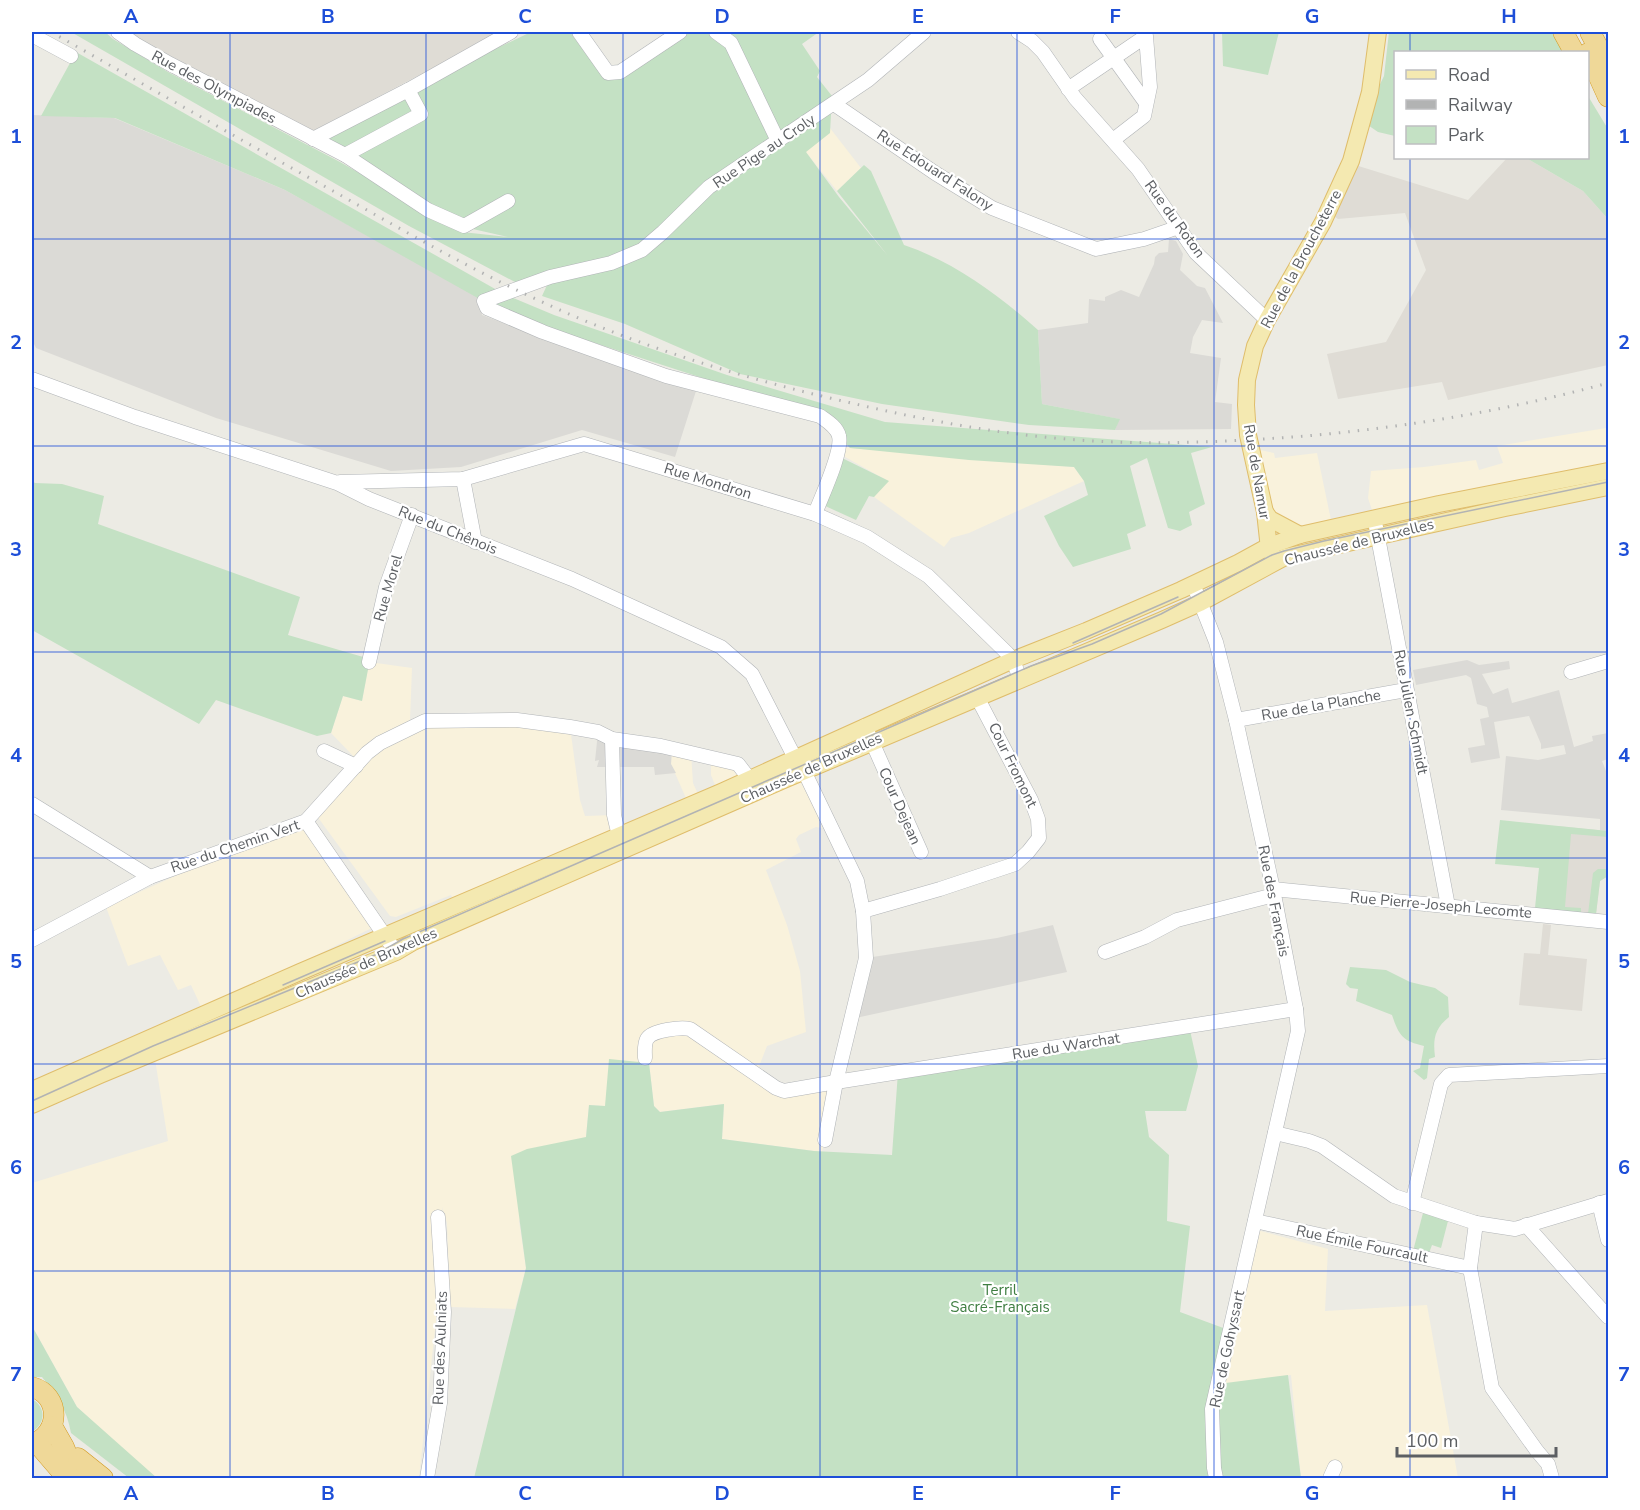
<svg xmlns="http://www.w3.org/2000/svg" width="1640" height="1510" font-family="'Nunito Sans',sans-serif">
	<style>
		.commercial { fill: #f9f2dc }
		.industrial { fill: #dbdad6 }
		.education { fill: #dfdcd5 }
		.green { fill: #c4e1c4 }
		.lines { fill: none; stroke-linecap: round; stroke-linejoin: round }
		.minor-casing { stroke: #b1b4b7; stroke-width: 15 }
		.major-casing { stroke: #dfbd6b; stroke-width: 18 }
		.highway-casing { stroke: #d4991d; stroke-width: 21 }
		.minor { stroke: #fff; stroke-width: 14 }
		.major { stroke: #f4e9b1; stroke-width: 16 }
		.highway { stroke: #efd898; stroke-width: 20 }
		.tram { stroke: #b2b3b3; stroke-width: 1.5 }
		.rail { stroke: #b2b3b3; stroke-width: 3; stroke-dasharray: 1.5 8; stroke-linecap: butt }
		.grid { fill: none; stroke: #1d4ed8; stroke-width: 1.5; stroke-opacity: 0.55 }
		.labels { text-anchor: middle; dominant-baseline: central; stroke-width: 4.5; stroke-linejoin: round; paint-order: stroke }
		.street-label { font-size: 15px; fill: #5c5f63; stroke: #fff }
		.park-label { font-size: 15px; fill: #3f7e42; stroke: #fff }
		.neatline { fill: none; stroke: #1d4ed8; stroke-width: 2 }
		.grid-label { font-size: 20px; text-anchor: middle; font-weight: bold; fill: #1d4ed8 }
	</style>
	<rect width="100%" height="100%" fill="#ecebe4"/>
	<g class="commercial">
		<polygon points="830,128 861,168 837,191 805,151"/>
		<polygon points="1606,428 1608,436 1608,464 1373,513 1368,498 1371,471 1424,467 1476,460 1479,470 1503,463 1497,446"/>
		<polygon points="838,441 850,448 1074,467 1084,481 969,533 951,538 944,547 874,497 888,481 838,453"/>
		<polygon points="1260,450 1274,453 1275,458 1317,453 1331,520 1306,526 1280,525 1263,495"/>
		<polygon points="369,662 412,668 410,720 386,740 425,721 570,727 580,800 585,816 614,815 619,836 460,914 451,895 396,917 390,916 314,812 359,762 331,733 343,696 362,701"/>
		<polygon points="672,749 691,753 693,783 704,807 692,812 671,764"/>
		<polygon points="711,758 738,764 758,791 721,800 711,775"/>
		<polygon points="804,771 822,828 816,827 799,835 796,839 801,852 766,870 787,925 800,971 806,1032 767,1046 756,1074 776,1088 836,1082 822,1152 722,1139 724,1104 660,1112 654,1106 649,1063 605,1106 589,1105 586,1137 519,1221 526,1268 515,1309 450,1307 447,1223 442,1207 445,1237 419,1478 155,1478 77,1407 32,1326 32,1183 168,1141 154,1053"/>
		<polygon points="302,827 378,925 203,1011 191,985 178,990 160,955 128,966 106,907 184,872"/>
		<polygon points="1253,1229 1328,1249 1325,1311 1427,1305 1458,1478 1301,1478 1291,1375 1212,1387"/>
	</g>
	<g class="industrial">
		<polygon points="32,115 114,118 285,190 480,298 482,315 660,381 696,391 675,457 582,430 461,467 391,471 216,418 36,348 32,340"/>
		<polygon points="1169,239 1176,241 1183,254 1180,270 1197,286 1205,288 1223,323 1202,320 1193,337 1190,353 1221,358 1215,402 1232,404 1231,429 1115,430 1119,419 1042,404 1038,330 1088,323 1089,299 1105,301 1105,297 1121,290 1139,297 1154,264 1155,257 1159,253 1168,252"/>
		<polygon points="1467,660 1479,665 1509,661 1510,669 1482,674 1493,694 1508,688 1512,703 1559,690 1574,747 1593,741 1592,736 1608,733 1608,759 1602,761 1608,776 1608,831 1600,830 1600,819 1501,810 1506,756 1538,760 1566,754 1564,745 1541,749 1541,744 1529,716 1494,722 1500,758 1471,763 1468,748 1485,745 1480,719 1489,717 1487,707 1477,704 1471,678 1466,675 1416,685 1413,670"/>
		<polygon points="598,732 672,749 671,764 676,773 655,775 654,767 597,767 599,760 595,761"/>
		<polygon points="1053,925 1067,972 851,1019 866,958 997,938"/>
	</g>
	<g class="education">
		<polygon points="128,32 501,32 313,131 269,111 167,58"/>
		<polygon points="1507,158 1528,159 1583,191 1608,219 1608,365 1448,400 1442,382 1338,399 1327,354 1386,342 1426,270 1405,213 1338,219 1328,212 1352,164 1468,200"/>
		<polygon points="1556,826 1608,831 1608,876 1600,881 1596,914 1549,910"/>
		<polygon points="1543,924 1551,925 1548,955 1587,959 1582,1011 1519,1005 1524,953 1540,954"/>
	</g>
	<g class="green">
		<path d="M71,32H105L113,39L168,72L340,162L462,232L508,237L464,227L313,139L386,101L531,32H570L588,57L611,78L685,32H819L802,44L820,71L817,77L832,96L830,133L806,152L839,197L888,256L837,191L864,165L871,171L904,245C954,262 999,295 1038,330L1042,404L1120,419L1115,430L1029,425L882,404L740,374L625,324L542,296L548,283L530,290L409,226Z"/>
		<polygon points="1222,32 1279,32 1268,75 1223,66"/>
		<polygon points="1389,32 1553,32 1564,52 1396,52 1395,136 1378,132 1362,121 1384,76"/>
		<polygon points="76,52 504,294 554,315 727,375 885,422 1212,447 1191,453 1205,504 1189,512 1192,525 1180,531 1168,528 1147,458 1130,466 1146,526 1127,534 1131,549 1073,567 1059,546 1044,516 1088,495 1084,481 1074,467 969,460 850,448 819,416 487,308 483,301 285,190 115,118 41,116"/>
		<polygon points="1588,96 1608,129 1608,219 1583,191 1528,159 1517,158 1588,158"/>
		<polygon points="842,458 889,481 874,497 869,496 856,520 823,505"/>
		<polygon points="32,481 35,483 62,484 104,496 98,524 300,597 288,635 370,659 362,701 343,696 331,733 317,736 216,700 199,724 32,630"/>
		<polygon points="1500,820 1608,831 1608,837 1571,834 1565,907 1581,908 1581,913 1535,908 1539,868 1495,864"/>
		<polygon points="1608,856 1608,876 1600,881 1596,914 1588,914 1593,873 1598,869 1607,869"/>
		<path d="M1350,967L1386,970L1410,982L1435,988L1448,997L1449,1017C1434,1029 1433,1040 1435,1057L1429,1059L1427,1078L1424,1080L1413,1071L1420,1068L1424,1046C1403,1041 1399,1036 1392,1015L1356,1001L1358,989L1350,988L1346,984Z"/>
		<polygon points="1189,1026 1198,1066 1186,1111 1145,1111 1149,1137 1169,1155 1167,1221 1190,1226 1180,1312 1226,1329 1218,1384 1288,1375 1301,1478 474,1478 526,1268 511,1156 527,1149 586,1137 589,1105 605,1106 609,1059 649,1063 654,1106 660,1112 724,1104 722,1139 814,1151 892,1155 898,1072"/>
		<polygon points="1423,1213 1448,1221 1441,1248 1432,1245 1429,1253 1413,1251"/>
		<path d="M32,1326L77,1407L157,1478H129L71,1433C67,1410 57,1395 42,1377H32Z"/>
		<path d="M32,1399C46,1407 46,1423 32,1432Z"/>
	</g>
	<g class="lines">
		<g class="minor-casing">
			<g id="minor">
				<polyline points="118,32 135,44 170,64 345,155 428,210 464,226 508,201"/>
				<polyline points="579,32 608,73 620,72 680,32"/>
				<polyline points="716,32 731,43 778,141"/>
				<polyline points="1018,32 1032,41 1043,52 1075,98 1138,169 1196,253 1267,320"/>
				<polyline points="32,35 71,56"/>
				<polyline points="1100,39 1146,103"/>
				<polyline points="1068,89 1146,36 1150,87 1144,116 1113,140"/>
				<polyline points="834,104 935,173 992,208 1096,249 1144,239 1179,227"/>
				<polyline points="313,139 408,90 511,32"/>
				<polyline points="345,155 421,114 408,90"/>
				<polyline points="32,379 135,417 337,483 369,499 572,579 721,647 752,674 795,758 804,771 857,881 863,911 866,958 836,1082 1296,1009"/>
				<polyline points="463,479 475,542"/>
				<polyline points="340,482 463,479 584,444 815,514 867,537 928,576 1007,653 1013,660 1020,679"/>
				<path d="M815,514C821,497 843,452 839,436C837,427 827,421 820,416L666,376L543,332L487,308L484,301L550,277L611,263L642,250L663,232L709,187L868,80L924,32"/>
				<polyline points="1376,527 1448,906"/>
				<polyline points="1193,584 1216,642 1236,720 1273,889 1296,1009 1298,1031 1212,1409 1214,1468 1216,1478"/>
				<polyline points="369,662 386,587 412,515"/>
				<polyline points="1571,672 1608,661"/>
				<polyline points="1236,720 1406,690"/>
				<polyline points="865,726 921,852"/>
				<polyline points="612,739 614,815 619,836"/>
				<polyline points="324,751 356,766"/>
				<polyline points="32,804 150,877"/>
				<polyline points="306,821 396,952"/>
				<polyline points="1273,889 1608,922"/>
				<polyline points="863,911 940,889 1015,864 1028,852 1039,838 1038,819 1031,800 977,697"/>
				<polyline points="32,940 150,877 306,821 367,753 380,743 425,721 517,720 570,727 598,732 612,739 661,746 738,764 754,785"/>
				<polyline points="1105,952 1145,937 1177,920 1274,895"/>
				<path d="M645,1058C645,1052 644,1044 647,1039C652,1030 681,1027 690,1029L776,1088L784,1091L836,1082L825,1140"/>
				<polyline points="1275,1133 1309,1141 1322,1146 1394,1196 1476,1223 1515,1229 1608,1201"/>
				<polyline points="1412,1203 1441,1084 1449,1075 1608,1066"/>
				<polyline points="1599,1203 1608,1240"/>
				<polyline points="1255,1221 1470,1268"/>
				<polyline points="1476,1223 1470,1268 1492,1388 1537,1451 1548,1464 1552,1478"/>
				<polyline points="1526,1225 1608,1317"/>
				<polyline points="427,1478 440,1403 444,1312 438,1217"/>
				<polyline points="1330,1478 1335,1467"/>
			</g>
		</g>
		<g class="major-casing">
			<g id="major">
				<polyline points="1265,512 1270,519 1300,535"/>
				<polyline points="1273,556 1269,549 1265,512 1248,435 1246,405 1247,380 1255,346 1267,320 1323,222 1351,161 1370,92 1378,32"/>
				<polyline points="32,1090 300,972 721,792 1013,660 1086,631 1181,590 1238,563 1269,546 1300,535 1439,504 1608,471"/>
				<polyline points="32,1105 100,1075 396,952 413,942 786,779 1162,620 1200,603 1285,557 1505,508 1608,487"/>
			</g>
		</g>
		<g class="highway-casing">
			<g id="highway">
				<polyline points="1563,32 1574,52"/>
				<polyline points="1590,32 1607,64"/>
				<polyline points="1588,53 1608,97"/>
				<path d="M32,1387C61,1395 61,1434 32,1444"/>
				<polyline points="52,1426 64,1447 70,1462 85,1478"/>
				<polyline points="36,1442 67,1478"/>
				<polyline points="78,1458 103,1478"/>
			</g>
		</g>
		<use href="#minor" class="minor"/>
		<use href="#major" class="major"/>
		<use href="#highway" class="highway"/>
		<g class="tram">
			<polyline points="1073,643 1178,597"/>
			<polyline points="283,985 385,941"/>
			<polyline points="32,1101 153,1046 375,955 403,939 1031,666 1092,644 1161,614 1272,555 1284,551 1324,541 1608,482"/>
		</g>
		<path class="rail" d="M51,32C145,85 239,139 333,191C401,229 468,268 538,300C623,340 714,369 805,392C891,413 978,432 1066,439C1147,446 1226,442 1306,436C1408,427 1510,410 1608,383"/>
	</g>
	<path class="grid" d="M230,32V1478M426,32V1478M623,32V1478M820,32V1478M1017,32V1478M1214,32V1478M1410,32V52M1410,158V1478M32,239H1608M32,446H1608M32,652H1608M32,858H1608M32,1064H1608M32,1271H1608"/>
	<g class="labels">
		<g class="street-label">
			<text transform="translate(214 87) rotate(28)">Rue des Olympiades</text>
			<text transform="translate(764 151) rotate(-34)">Rue Pige au Croly</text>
			<text transform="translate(935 170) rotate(33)">Rue Edouard Falony</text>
			<text transform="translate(1175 219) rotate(54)">Rue du Roton</text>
			<text transform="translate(1301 259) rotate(-62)">Rue de la Broucheterre</text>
			<text transform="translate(1257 472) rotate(80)">Rue de Namur</text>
			<text transform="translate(708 481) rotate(17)">Rue Mondron</text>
			<text transform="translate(448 530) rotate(22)">Rue du Chênois</text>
			<text transform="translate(1359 542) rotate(-14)">Chaussée de Bruxelles</text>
			<text transform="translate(388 588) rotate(-74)">Rue Morel</text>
			<text transform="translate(1321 705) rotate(-10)">Rue de la Planche</text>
			<text transform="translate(1411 712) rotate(79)">Rue Julien Schmidt</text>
			<text transform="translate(1013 765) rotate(64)">Cour Fromont</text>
			<text transform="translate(811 768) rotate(-24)">Chaussée de Bruxelles</text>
			<text transform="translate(900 806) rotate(66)">Cour Dejean</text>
			<text transform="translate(235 846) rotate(-19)">Rue du Chemin Vert</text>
			<text transform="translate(1274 901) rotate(79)">Rue des Français</text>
			<text transform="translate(1441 905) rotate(5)">Rue Pierre-Joseph Lecomte</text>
			<text transform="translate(366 963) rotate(-24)">Chaussée de Bruxelles</text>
			<text transform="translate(1066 1046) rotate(-9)">Rue du Warchat</text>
			<text transform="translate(1362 1244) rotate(12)">Rue Émile Fourcault</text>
			<text transform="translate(440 1348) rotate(-88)">Rue des Aulniats</text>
			<text transform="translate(1227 1349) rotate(-78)">Rue de Gohyssart</text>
		</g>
		<g class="park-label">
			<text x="1000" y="1290">Terril<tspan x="1000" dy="17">Sacré-Français</tspan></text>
		</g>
	</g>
	<rect width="1640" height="1510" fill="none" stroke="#ffffff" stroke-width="66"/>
	<rect x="1394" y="51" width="195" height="108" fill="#ffffff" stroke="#bebfc1" stroke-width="1.5"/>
	<rect x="1406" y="70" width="30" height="9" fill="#f4e9b1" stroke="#bebfc1" stroke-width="1.5"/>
	<text x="1448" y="81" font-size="18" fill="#5c5f63">Road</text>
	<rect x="1406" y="100" width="30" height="9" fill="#b2b3b3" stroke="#bebfc1" stroke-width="1.5"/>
	<text x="1448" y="111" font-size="18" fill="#5c5f63">Railway</text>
	<rect x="1406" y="126" width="30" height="18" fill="#c4e1c4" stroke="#bebfc1" stroke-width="1.5"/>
	<text x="1448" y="141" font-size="18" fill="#5c5f63">Park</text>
	<path d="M1397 1447v9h159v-9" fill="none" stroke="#5c5f63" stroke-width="3"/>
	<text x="1406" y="1447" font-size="18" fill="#5c5f63" stroke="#ffffff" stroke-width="4.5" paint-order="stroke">100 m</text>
	<rect x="33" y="33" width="1574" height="1444" class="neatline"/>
	<g class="grid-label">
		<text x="131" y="23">A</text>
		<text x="328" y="23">B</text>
		<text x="525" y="23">C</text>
		<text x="722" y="23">D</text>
		<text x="918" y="23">E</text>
		<text x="1115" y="23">F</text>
		<text x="1312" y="23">G</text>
		<text x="1509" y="23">H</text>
		<text x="16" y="143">1</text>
		<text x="1624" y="143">1</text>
		<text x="16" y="349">2</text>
		<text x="1624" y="349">2</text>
		<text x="16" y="556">3</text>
		<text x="1624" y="556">3</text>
		<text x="16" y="762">4</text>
		<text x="1624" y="762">4</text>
		<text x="16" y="968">5</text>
		<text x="1624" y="968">5</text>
		<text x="16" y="1174">6</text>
		<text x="1624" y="1174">6</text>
		<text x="16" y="1381">7</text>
		<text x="1624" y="1381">7</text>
		<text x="131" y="1500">A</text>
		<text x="328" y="1500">B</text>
		<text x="525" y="1500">C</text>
		<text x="722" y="1500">D</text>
		<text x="918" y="1500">E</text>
		<text x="1115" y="1500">F</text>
		<text x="1312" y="1500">G</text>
		<text x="1509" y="1500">H</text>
	</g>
</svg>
